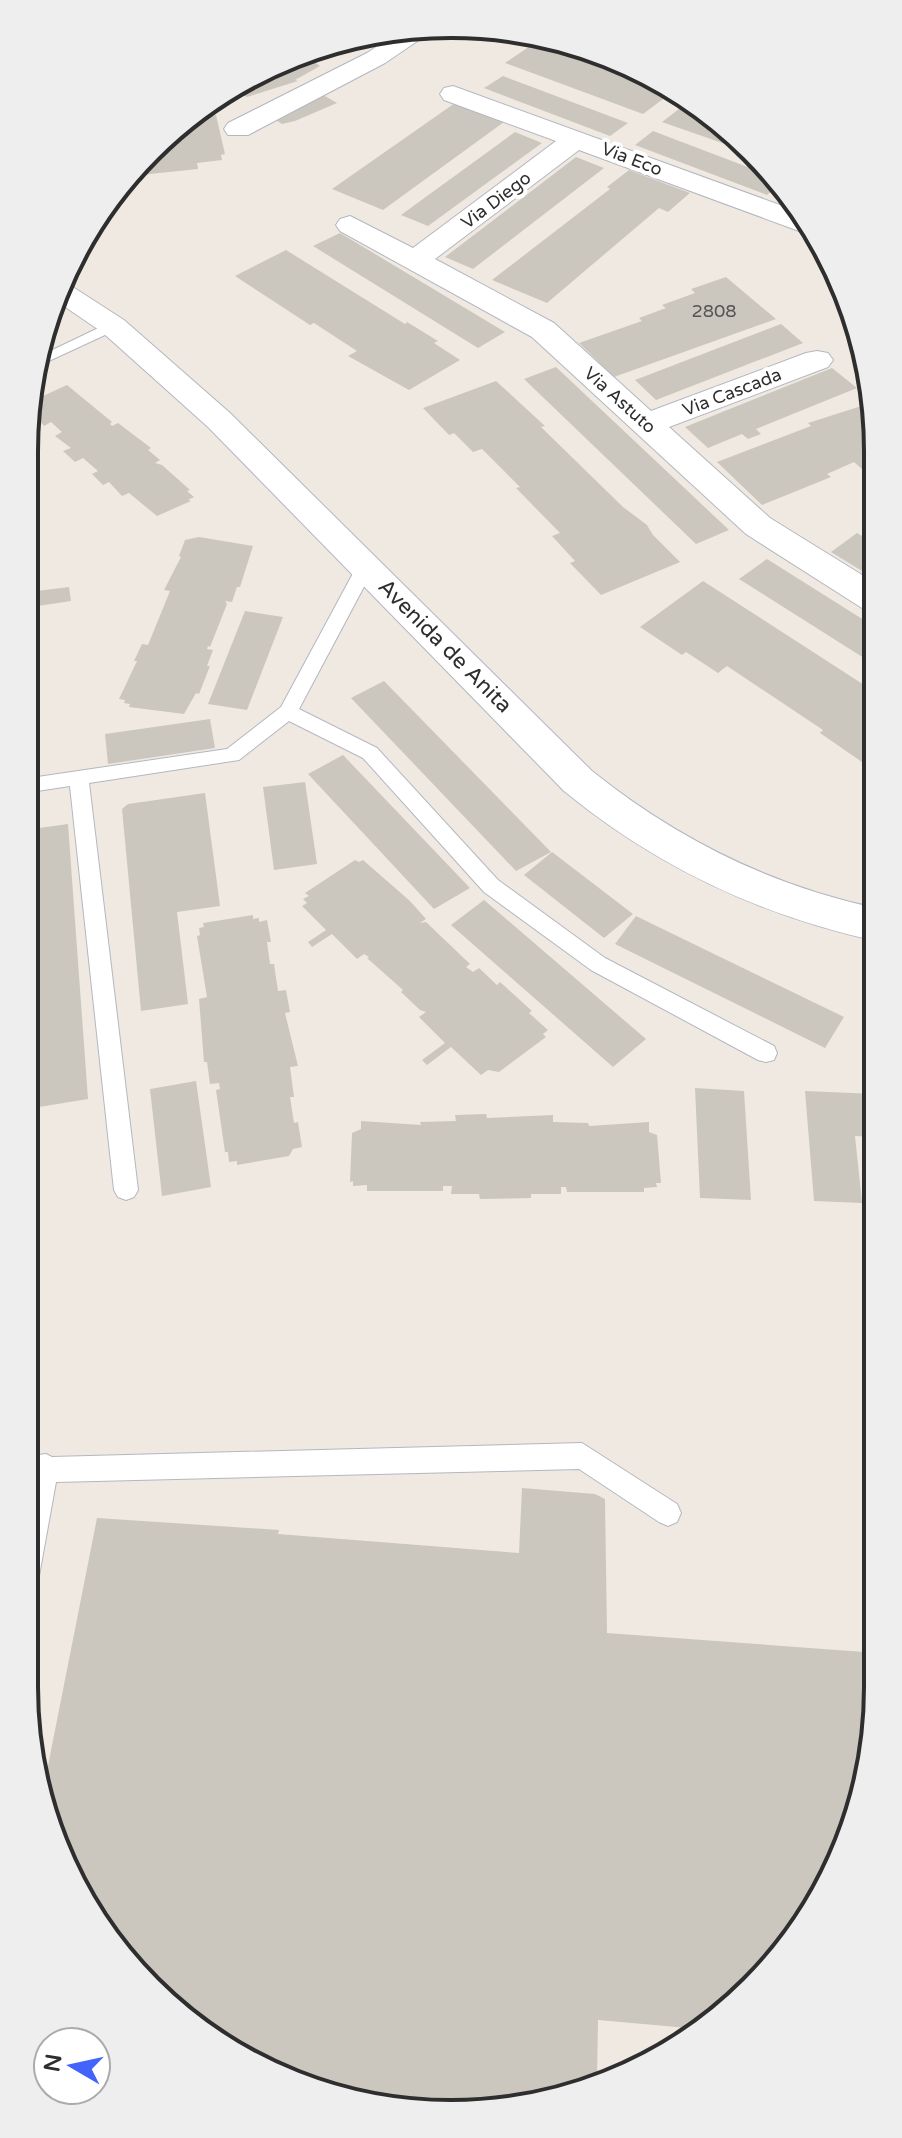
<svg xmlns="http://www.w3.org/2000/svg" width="902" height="2138" font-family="'Varela Round',sans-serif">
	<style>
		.building { fill: #cbc7bf }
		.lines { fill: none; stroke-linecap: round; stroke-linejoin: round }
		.service-casing { stroke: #b4b7c1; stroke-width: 2 }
		.minor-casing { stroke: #b4b7c1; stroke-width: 2 }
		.tertiary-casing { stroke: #b4b7c1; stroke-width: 2 }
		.service { fill: #fff; fill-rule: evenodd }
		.minor { fill: #fff; fill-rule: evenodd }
		.tertiary { fill: #fff; fill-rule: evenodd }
		.labels { text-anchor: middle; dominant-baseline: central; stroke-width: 8; stroke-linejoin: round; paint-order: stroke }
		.far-street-label { font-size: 18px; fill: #2e2e2e; stroke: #fff }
		.number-label { font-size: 18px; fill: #555452 }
		.street-label { font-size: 22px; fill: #2e2e2e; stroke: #fff }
		.rim { fill: none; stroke: #2e2e2e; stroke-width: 4 }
	</style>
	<rect width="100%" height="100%" fill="#efe9e1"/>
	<g class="building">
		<polygon points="539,40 576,47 570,52 616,69 620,66 675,90 643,114 505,63"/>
		<polygon points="306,56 320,66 295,80 298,81 247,97 234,90 263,68"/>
		<polygon points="503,76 628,123 610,136 484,88"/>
		<polygon points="318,92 337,103 295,121 282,124 273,118"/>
		<polygon points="692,99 748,152 662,122"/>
		<polygon points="455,103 504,122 383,210 332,189"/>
		<polygon points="207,110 211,110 212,116 216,115 225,154 221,155 222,160 197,163 198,169 140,175 138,163"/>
		<polygon points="653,131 774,177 781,183 767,195 635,145"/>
		<polygon points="515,132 542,143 428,226 401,215"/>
		<polygon points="576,157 604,168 473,269 445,257"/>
		<polygon points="629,170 690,193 668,212 659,208 547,303 492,280 610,189 607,187"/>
		<polygon points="340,233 505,332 478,348 313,246"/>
		<polygon points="286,250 405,324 407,322 438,341 434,343 460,360 409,390 348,356 357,351 314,323 310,325 235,276"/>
		<polygon points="726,277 776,319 614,377 579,343 642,321 639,318 666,308 662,305 695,293 691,289"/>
		<polygon points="781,324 803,343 656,400 635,380"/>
		<polygon points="556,367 729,530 696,544 524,379"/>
		<polygon points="832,368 857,388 756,429 761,434 748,439 742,434 708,448 685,427"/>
		<polygon points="496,381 545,426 541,427 623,507 647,525 653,535 680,562 601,595 570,563 575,561 552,536 560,533 516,488 520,487 482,449 473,452 454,433 449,435 423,408"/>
		<polygon points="67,385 112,422 110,424 112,426 118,423 151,448 148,450 160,460 155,463 162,465 190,490 187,491 194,497 188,500 191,501 157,516 129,493 122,496 109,482 103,485 92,474 98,471 83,458 75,462 63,451 71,448 55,436 62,432 51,422 44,426 31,410 32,401"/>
		<polygon points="874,402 874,464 862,469 854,462 827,474 831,477 762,505 717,462 811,426 808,423"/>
		<polygon points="857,533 875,544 875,579 831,552"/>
		<polygon points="199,537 253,546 240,587 237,587 232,602 225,601 227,604 210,647 208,646 207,649 213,650 207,666 210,666 199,694 196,693 184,714 129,707 130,704 124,703 125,700 119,699 137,661 134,661 142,644 148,645 170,591 164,590 181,557 179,556 185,540"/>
		<polygon points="767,559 875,627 875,665 739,579"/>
		<polygon points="703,581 875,692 875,771 820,733 823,730 727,666 718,673 686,652 682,655 640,627"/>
		<polygon points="69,587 71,601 38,606 37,591"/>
		<polygon points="245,611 283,617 247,710 208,704"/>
		<polygon points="384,681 551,852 516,871 351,698"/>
		<polygon points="210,719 215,748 108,764 105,734"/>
		<polygon points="343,755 470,888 434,909 308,774"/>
		<polygon points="305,782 317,864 274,870 263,787"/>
		<polygon points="205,793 220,906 177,912 188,1004 141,1011 122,809 128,804"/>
		<polygon points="68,824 88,1099 39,1107 25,830"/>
		<polygon points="552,852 633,914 604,938 524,875"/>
		<polygon points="355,860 359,862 363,860 410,901 426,919 420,923 426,922 470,964 466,967 473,972 479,968 497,985 500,982 532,1011 529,1013 548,1030 543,1034 546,1037 499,1072 488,1070 481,1075 451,1047 427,1065 422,1060 445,1043 419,1017 426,1012 420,1010 401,992 403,990 367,958 369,957 364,954 357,959 332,934 312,947 308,942 326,930 302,906 307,903 303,899 309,896 305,893"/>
		<polygon points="484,900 646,1039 613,1067 451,925"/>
		<polygon points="253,915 253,919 259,918 259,922 267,920 271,942 267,942 270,964 274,964 278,991 286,990 290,1012 285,1013 298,1066 290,1067 294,1097 290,1097 294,1123 298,1122 302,1147 293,1149 289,1156 237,1165 237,1161 229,1162 228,1152 225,1152 216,1090 220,1089 219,1083 210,1084 207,1062 204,1062 199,999 207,997 197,936 200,935 199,928 204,927 203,923"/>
		<polygon points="636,916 844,1017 825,1048 615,944"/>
		<polygon points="196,1081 211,1187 162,1196 150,1089"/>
		<polygon points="695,1088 744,1091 751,1200 700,1198"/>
		<polygon points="805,1091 876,1094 876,1137 855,1136 862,1203 814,1201"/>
		<polygon points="486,1114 487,1118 553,1115 553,1122 588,1123 589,1126 649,1122 649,1132 657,1135 661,1183 656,1183 657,1187 644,1188 644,1192 567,1192 566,1187 561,1187 561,1194 531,1194 531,1198 480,1199 479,1194 451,1194 452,1186 443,1186 443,1191 367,1191 367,1185 353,1186 353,1181 350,1182 352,1133 361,1129 361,1121 421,1125 420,1122 456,1121 455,1115"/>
		<polygon points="522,1488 595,1494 605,1499 607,1633 878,1653 878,1687 855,1825 772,1968 699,2029 598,2020 597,2080 507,2110 368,2106 238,2057 130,1968 47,1825 42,1796 97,1518 279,1530 278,1534 519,1553"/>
	</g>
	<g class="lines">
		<g class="service-casing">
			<g id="service">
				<polygon points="113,321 121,326 118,329 38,366 40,356"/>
				<polygon points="366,560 375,566 299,709 377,748 498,880 605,958 774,1046 777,1053 774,1060 766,1062 758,1060 591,970 484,892 363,758 289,721 239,760 89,783 138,1190 134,1197 126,1200 118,1197 114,1190 70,786 24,793 24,779 227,749 281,707 357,566"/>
				<polygon points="582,1443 677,1504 681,1513 677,1522 668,1526 659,1522 579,1469 56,1482 37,1587 33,1596 24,1600 24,1516 30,1482 24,1483 24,1457 46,1454 52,1457"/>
			</g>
		</g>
		<g class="minor-casing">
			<g id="minor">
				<polygon points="424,25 438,27 385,63 248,135 228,135 224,129 228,123 367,53 400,31"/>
				<polygon points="453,86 802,213 814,232 799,231 579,150 435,259 554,323 651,411 806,353 817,351 828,353 833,360 828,367 669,427 770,518 875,583 875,611 862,608 746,534 532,337 340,231 336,225 340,219 350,216 413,248 556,141 444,100 440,94 444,88"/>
			</g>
		</g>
		<g class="tertiary-casing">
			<path id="tertiary" d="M65,282L124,320L230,413L592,771C677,839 769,885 876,908V941C759,915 657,867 564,791L208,427L102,332L55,300Z"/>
		</g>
		<use href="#service" class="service"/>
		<use href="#minor" class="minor"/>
		<use href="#tertiary" class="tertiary"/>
	</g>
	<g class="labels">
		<g class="far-street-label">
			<text transform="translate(632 159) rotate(21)">Via Eco</text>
			<text transform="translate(496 200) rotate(-37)">Via Diego</text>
			<text transform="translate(732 392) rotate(-21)">Via Cascada</text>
			<text transform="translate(620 400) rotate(42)">Via Astuto</text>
		</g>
		<g class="number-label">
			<text x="714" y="311">2808</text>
		</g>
		<g class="street-label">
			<text transform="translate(445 646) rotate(45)">Avenida de Anita</text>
		</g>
	</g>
	<path d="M0 0H902V2138H0ZM451 38H451A413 413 0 0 1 864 451V1687A413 413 0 0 1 451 2100H451A413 413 0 0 1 38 1687V451A413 413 0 0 1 451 38Z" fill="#eee" fill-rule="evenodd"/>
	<path class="rim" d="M451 38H451A413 413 0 0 1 864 451V1687A413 413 0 0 1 451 2100H451A413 413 0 0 1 38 1687V451A413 413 0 0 1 451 38Z"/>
	<g transform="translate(72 2066) rotate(279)"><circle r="38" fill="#ffffff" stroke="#ababab" stroke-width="2"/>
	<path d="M0-6L14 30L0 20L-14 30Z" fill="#4264fb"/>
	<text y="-12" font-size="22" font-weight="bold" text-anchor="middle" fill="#2e2e2e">N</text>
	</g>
</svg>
